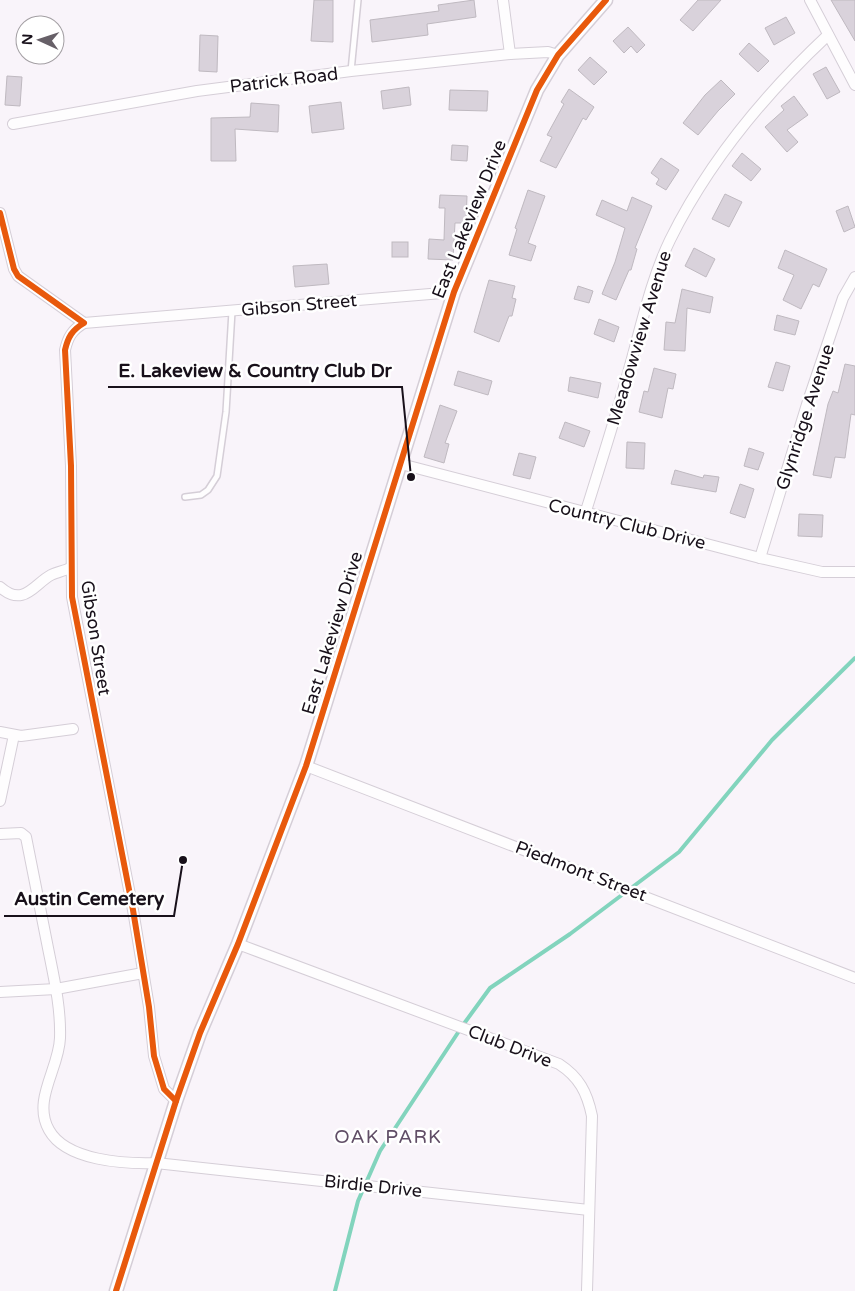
<svg xmlns="http://www.w3.org/2000/svg" width="855" height="1291" font-family="'Varela Round',sans-serif">
	<style>
		.lines { fill: none; stroke-linecap: round; stroke-linejoin: round }
		.stream { stroke: #82d4bd; stroke-width: 4 }
		.building { fill: #d9d2db; stroke: #bfb9c0 }
		.service-casing { stroke: #d5ced7; stroke-width: 8 }
		.minor-casing { stroke: #d5ced7; stroke-width: 12 }
		.tertiary-casing { stroke: #d5ced7; stroke-width: 15 }
		.service { stroke: #fefdfe; stroke-width: 5 }
		.minor { stroke: #fefdfe; stroke-width: 10 }
		.tertiary { stroke: #fefdfe; stroke-width: 12 }
		.cycleway-casing { stroke: #fff; stroke-width: 9 }
		.cycleway { stroke: #e8590c; stroke-width: 6 }
		.labels { text-anchor: middle; dominant-baseline: central; stroke-width: 5; stroke-linejoin: round; paint-order: stroke }
		.street-label { font-size: 18px; fill: #18101a; stroke: #fff }
		.neighbourhood-label { font-size: 19px; letter-spacing: 1px; fill: #614e67; stroke: #fff }
		.leader { fill: none; stroke: #18101a; stroke-width: 2 }
		.callout-dot { fill: #18101a; stroke: #fff; stroke-width: 2 }
		.callout-label { font-size: 19px; text-anchor: middle; font-weight: bold; fill: #18101a; stroke: #fff; stroke-width: 5; stroke-linejoin: round; paint-order: stroke }
	</style>
	<rect width="100%" height="100%" fill="#f9f4fa"/>
	<g class="lines">
		<polyline class="stream" points="335,1291 358,1201 380,1151 463,1025 490,988 570,934 679,852 772,740 855,658"/>
	</g>
	<g class="building">
		<polygon points="314,0 333,0 333,42 311,41"/>
		<polygon points="474,0 476,17 427,24 428,35 372,42 370,20 439,11 438,5"/>
		<polygon points="698,0 721,0 693,31 680,20"/>
		<polygon points="831,0 855,0 855,41"/>
		<polygon points="786,17 795,33 774,45 765,28"/>
		<polygon points="628,27 645,45 637,53 631,46 624,53 613,41"/>
		<polygon points="200,35 218,36 217,72 199,71"/>
		<polygon points="749,43 769,61 758,72 739,54"/>
		<polygon points="590,57 607,72 594,85 578,70"/>
		<polygon points="826,67 840,92 827,99 813,74"/>
		<polygon points="7,76 22,77 20,106 5,105"/>
		<polygon points="721,80 735,94 718,111 698,135 683,123 705,95"/>
		<polygon points="409,87 411,105 383,109 381,91"/>
		<polygon points="569,89 594,107 586,120 583,118 556,168 540,161 552,137 547,135 564,104 561,102"/>
		<polygon points="450,90 488,91 487,111 449,110"/>
		<polygon points="794,96 808,115 787,130 798,142 787,152 765,127 784,110 781,106"/>
		<polygon points="341,102 344,129 312,133 309,106"/>
		<polygon points="251,103 279,105 278,132 235,129 236,161 211,161 211,118 250,117"/>
		<polygon points="452,145 468,146 467,161 451,160"/>
		<polygon points="742,153 761,169 751,181 732,166"/>
		<polygon points="661,158 679,170 666,190 656,184 659,179 651,173"/>
		<polygon points="528,190 545,196 528,243 536,246 531,261 509,255 517,229 515,228"/>
		<polygon points="725,194 742,202 729,227 712,219"/>
		<polygon points="440,195 467,196 466,223 455,223 453,260 428,259 429,239 444,240 445,208 439,208"/>
		<polygon points="632,197 652,206 635,248 637,249 631,270 629,270 616,300 602,294 615,262 625,228 596,215 602,200 627,211"/>
		<polygon points="848,206 855,227 844,232 836,211"/>
		<rect x="392" y="242" width="16" height="15"/>
		<polygon points="694,248 715,259 706,277 685,266"/>
		<polygon points="785,250 827,269 819,287 813,284 801,309 783,300 794,275 778,268"/>
		<polygon points="327,264 329,284 295,287 293,266"/>
		<polygon points="489,280 515,286 512,298 516,299 512,316 509,316 499,342 474,332"/>
		<polygon points="578,286 593,291 589,303 574,299"/>
		<polygon points="682,289 713,297 710,313 687,308 685,351 664,350 666,322 675,323"/>
		<polygon points="777,315 799,321 795,335 774,330"/>
		<polygon points="599,319 619,327 614,342 594,334"/>
		<polygon points="776,362 790,366 783,391 768,387"/>
		<polygon points="845,364 855,366 855,415 851,414 845,458 835,457 831,478 813,475 828,404 833,391 838,393"/>
		<polygon points="654,368 676,374 673,389 668,388 662,418 639,412 644,391 648,392"/>
		<polygon points="458,371 492,381 488,395 454,385"/>
		<polygon points="570,377 601,383 598,398 568,391"/>
		<polygon points="440,405 457,411 445,443 449,444 444,463 424,457"/>
		<polygon points="565,422 590,431 584,447 559,438"/>
		<polygon points="627,442 645,443 644,469 626,468"/>
		<polygon points="749,448 764,453 758,470 744,466"/>
		<polygon points="519,453 536,457 530,479 513,475"/>
		<polygon points="675,470 703,478 704,475 719,477 716,492 671,484"/>
		<polygon points="740,484 754,489 745,518 730,513"/>
		<polygon points="799,514 823,515 822,537 798,536"/>
	</g>
	<g class="lines">
		<g class="service-casing">
			<g id="service">
				<polyline points="351,71 358,0"/>
				<polyline points="185,497 201,495 208,490 217,476 226,412 232,311"/>
			</g>
		</g>
		<g class="minor-casing">
			<g id="minor">
				<polyline points="503,0 510,54"/>
				<polyline points="810,0 855,85"/>
				<polyline points="13,124 197,91 351,71 510,54 548,52 558,55"/>
				<path d="M0,213L14,269L18,276L84,323C72,330 68,337 65,350L71,466L72,597L133,910L149,1007L154,1056L164,1089L176,1101"/>
				<polyline points="84,323 454,292"/>
				<polyline points="401,464 760,558 822,572 855,572"/>
				<path d="M585,514C601,463 617,413 631,362C642,322 652,277 670,240C709,161 765,94 828,35"/>
				<polyline points="760,558 808,401 843,298 855,277"/>
				<path d="M0,587C24,608 34,584 51,575C57,572 64,571 70,568"/>
				<polyline points="0,732 21,736 73,729"/>
				<polyline points="306,766 855,978"/>
				<polyline points="0,801 14,735"/>
				<path d="M0,834L21,833L26,837C33,874 41,911 48,948C54,978 61,1008 60,1038C59,1069 32,1100 49,1130C66,1161 125,1164 156,1163L589,1210"/>
				<path d="M238,944L559,1064C579,1077 587,1092 592,1116L587,1291"/>
				<polyline points="0,992 56,989 143,973"/>
			</g>
		</g>
		<g class="tertiary-casing">
			<polyline id="tertiary" points="116,1291 176,1101 200,1033 238,944 306,766 454,292 537,90 558,55 606,0"/>
		</g>
		<use href="#service" class="service"/>
		<use href="#minor" class="minor"/>
		<use href="#tertiary" class="tertiary"/>
		<g class="cycleway-casing">
			<g id="cycleway">
				<path d="M0,213L14,269L18,276L84,323C72,330 68,337 65,350L71,466L72,597L133,910L149,1007L154,1056L164,1089L176,1101"/>
				<polyline points="116,1291 176,1101 200,1033 238,944 306,766 454,292 537,90 558,55 606,0"/>
			</g>
		</g>
		<use href="#cycleway" class="cycleway"/>
	</g>
	<g class="labels">
		<g class="street-label">
			<text transform="translate(284 80) rotate(-7)">Patrick Road</text>
			<text transform="translate(469 219) rotate(-68)">East Lakeview Drive</text>
			<text transform="translate(299 305) rotate(-5)">Gibson Street</text>
			<text transform="translate(639 338) rotate(-73)">Meadowview Avenue</text>
			<text transform="translate(805 417) rotate(-72)">Glynridge Avenue</text>
			<text transform="translate(627 524) rotate(14)">Country Club Drive</text>
			<text transform="translate(332 633) rotate(-73)">East Lakeview Drive</text>
			<text transform="translate(96 638) rotate(81)">Gibson Street</text>
			<text transform="translate(581 871) rotate(21)">Piedmont Street</text>
			<text transform="translate(510 1046) rotate(21)">Club Drive</text>
			<text transform="translate(373 1186) rotate(6)">Birdie Drive</text>
		</g>
		<g class="neighbourhood-label">
			<text x="388" y="1137">OAK PARK</text>
		</g>
	</g>
	<path class="leader" d="M411 477L402 387H108M183 860L174 916H4"/>
	<g class="callout-dot">
		<circle cx="411" cy="477" r="5"/>
		<circle cx="183" cy="860" r="5"/>
	</g>
	<g class="callout-label">
		<text x="255" y="377">E. Lakeview &amp; Country Club Dr</text>
		<text x="89" y="905">Austin Cemetery</text>
	</g>
	<g transform="translate(40 40) rotate(273)"><circle r="24" fill="#ffffff" stroke="#a39fa3"/>
	<path d="M0-4L9 19L0 12L-9 19Z" fill="#676068"/>
	<text y="-8" font-size="14" font-weight="bold" text-anchor="middle" fill="#18101a">N</text>
	</g>
</svg>
